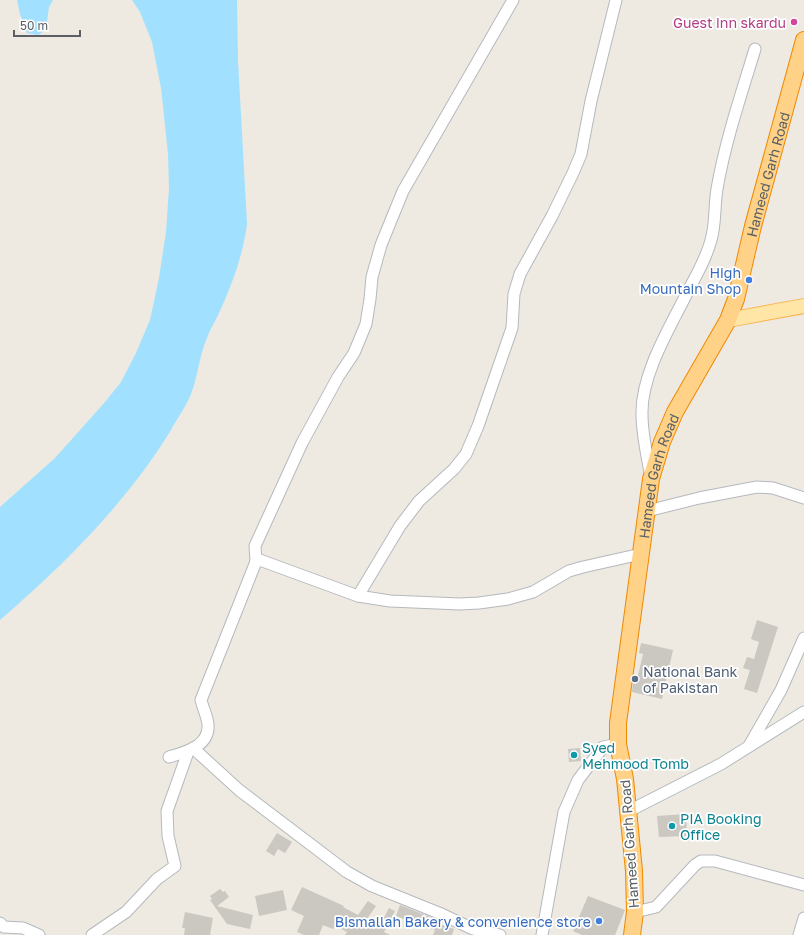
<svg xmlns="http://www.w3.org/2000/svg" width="804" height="935" font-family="'Golos Text',sans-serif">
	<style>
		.water { fill: #a1e1ff }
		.building { fill: #cbc7c1 }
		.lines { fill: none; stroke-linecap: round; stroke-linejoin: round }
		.minor-casing { stroke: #b5b9bd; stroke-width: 13 }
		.major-casing { stroke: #fab54f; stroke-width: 16 }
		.highway-casing { stroke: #f08800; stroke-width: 18 }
		.minor { stroke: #fff; stroke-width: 11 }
		.major { stroke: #ffe6a6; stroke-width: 14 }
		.highway { stroke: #ffd288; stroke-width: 16 }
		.hotel-dot { fill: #d1479c; stroke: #fff; stroke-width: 1.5 }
		.shop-dot { fill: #3f7fe0; stroke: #fff; stroke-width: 1.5 }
		.service-dot { fill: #5c6f8a; stroke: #fff; stroke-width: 1.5 }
		.culture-dot { fill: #0f9aa8; stroke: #fff; stroke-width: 1.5 }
		.labels { text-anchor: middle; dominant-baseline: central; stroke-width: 3.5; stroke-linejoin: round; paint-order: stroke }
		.hotel-label { font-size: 14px; fill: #b23c85; stroke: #fff; text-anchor: end }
		.street-label { font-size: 14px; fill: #5a6064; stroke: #fff }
		.shop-label { font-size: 14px; fill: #366cbe; stroke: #fff; text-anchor: end }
		.service-label { font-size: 14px; fill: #4e5e75; stroke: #fff; text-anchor: start }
		.culture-label { font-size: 14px; fill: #0d838f; stroke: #fff; text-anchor: start }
	</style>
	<rect width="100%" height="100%" fill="#eeeae2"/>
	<g class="water">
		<polygon points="17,0 53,0 49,7 46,30 38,35 27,33 20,14"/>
		<path d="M132,0H237L238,60L247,224C243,255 232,285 219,313C215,322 210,329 207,338C198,358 198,381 188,401C183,411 176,420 171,430C128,501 63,566 0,620V507L55,458L105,402L121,382L136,353L150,320L159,278L166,232L169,188L168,154L161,88L152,42L140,12Z"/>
	</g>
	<g class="building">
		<polygon points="757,620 778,627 757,693 744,689 750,670 743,668 747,657 754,659 759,642 751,639"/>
		<polygon points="641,643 673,650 662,699 632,692 633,683 636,684 643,654 639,653"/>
		<polygon points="580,748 581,761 569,762 568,749"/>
		<polygon points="686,814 687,836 659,837 657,816"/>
		<polygon points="277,833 292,842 285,853 278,849 274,856 266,851"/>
		<polygon points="302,887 344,906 343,907 358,915 368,901 376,906 364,923 378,929 389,908 395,911 384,932 390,935 345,935 347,932 335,926 333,929 323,925 319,935 304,935 297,932 304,916 291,910"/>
		<polygon points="220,889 223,892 225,891 229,897 217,906 253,915 250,929 227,924 210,900 212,899 210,896"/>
		<polygon points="283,890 287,910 259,916 255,896"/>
		<polygon points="588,896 625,910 615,935 582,935 573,931"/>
		<polygon points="400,905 440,921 439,924 454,929 452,935 433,935 435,930 396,916"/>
		<polygon points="185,912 213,918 210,935 184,935 185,928 182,928"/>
	</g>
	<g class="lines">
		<g class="minor-casing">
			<g id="minor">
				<path d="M651,477C647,456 642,435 642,414C641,375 669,329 686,295C695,277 706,260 711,240C716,224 714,206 717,189C725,142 741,95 755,49"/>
				<polyline points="647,511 699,498 757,487 773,488 804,498"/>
				<polyline points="256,561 255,546 302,443 338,377 354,353 366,324 370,299 372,277 381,245 403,191 513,0"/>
				<polyline points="358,596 400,526 419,501 454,469 466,454 478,426 512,328 514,294 520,274 552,216 573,173 581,154 591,101 616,0"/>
				<polyline points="749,746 781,690 804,638"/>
				<polyline points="193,748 239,790 347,872 372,886 439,913 473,929 500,935"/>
				<path d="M169,757C186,752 210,746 208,724C207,716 203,708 201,700L257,559L358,596L390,601L460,604L479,603L508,599L533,592L569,571L583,567L641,554"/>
				<polyline points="627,812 721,764 804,712"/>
				<polyline points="635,912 656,907 695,865 701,861 715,861 804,885"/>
				<polyline points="0,923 4,927 23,928 39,935"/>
				<polyline points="92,935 126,912 157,879 175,866 168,836 167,811 188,752"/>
				<polyline points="542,935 564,812 578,780 603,747 618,744"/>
				<polyline points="799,935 804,918"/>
			</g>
		</g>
		<g class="major-casing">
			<polyline id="major" points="728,320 804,306"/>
		</g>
		<g class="highway-casing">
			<g id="highway">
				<path id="s1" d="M632,935L635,912L634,871L625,779L618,744V723L651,479L662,442L675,412L728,320L736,299L753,226L804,40"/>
			</g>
		</g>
		<use href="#minor" class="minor"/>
		<use href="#major" class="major"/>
		<use href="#highway" class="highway"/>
	</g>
	<circle class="hotel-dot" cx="794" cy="22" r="4"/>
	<g class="shop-dot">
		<circle cx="749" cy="280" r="4"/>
		<circle cx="599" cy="921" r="4"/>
	</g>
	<circle class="service-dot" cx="635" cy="679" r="4"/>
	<g class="culture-dot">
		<circle cx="574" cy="755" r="4"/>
		<circle cx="672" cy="826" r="4"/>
	</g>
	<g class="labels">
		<g class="hotel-label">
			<text x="786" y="22">Guest inn skardu</text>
		</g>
		<g class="street-label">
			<text stroke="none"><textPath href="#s1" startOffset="788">Hameed Garh Road</textPath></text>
			<text stroke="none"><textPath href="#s1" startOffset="464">Hameed Garh Road</textPath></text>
			<text transform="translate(629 844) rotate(-94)">Hameed Garh Road</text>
		</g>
		<g class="shop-label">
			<text x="741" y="272">High<tspan x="741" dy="16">Mountain Shop</tspan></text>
			<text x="591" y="921">Bismallah Bakery &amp; convenience store</text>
		</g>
		<g class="service-label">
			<text x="643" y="671">National Bank<tspan x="643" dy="16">of Pakistan</tspan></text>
		</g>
		<g class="culture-label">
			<text x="582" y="747">Syed<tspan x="582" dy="16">Mehmood Tomb</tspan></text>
			<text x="680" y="818">PIA Booking<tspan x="680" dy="16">Office</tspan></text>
		</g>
	</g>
	<path d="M14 30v6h66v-6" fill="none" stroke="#5a6064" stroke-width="2"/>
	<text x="20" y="30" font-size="12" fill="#5a6064" stroke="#ffffff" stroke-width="3" paint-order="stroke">50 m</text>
</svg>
